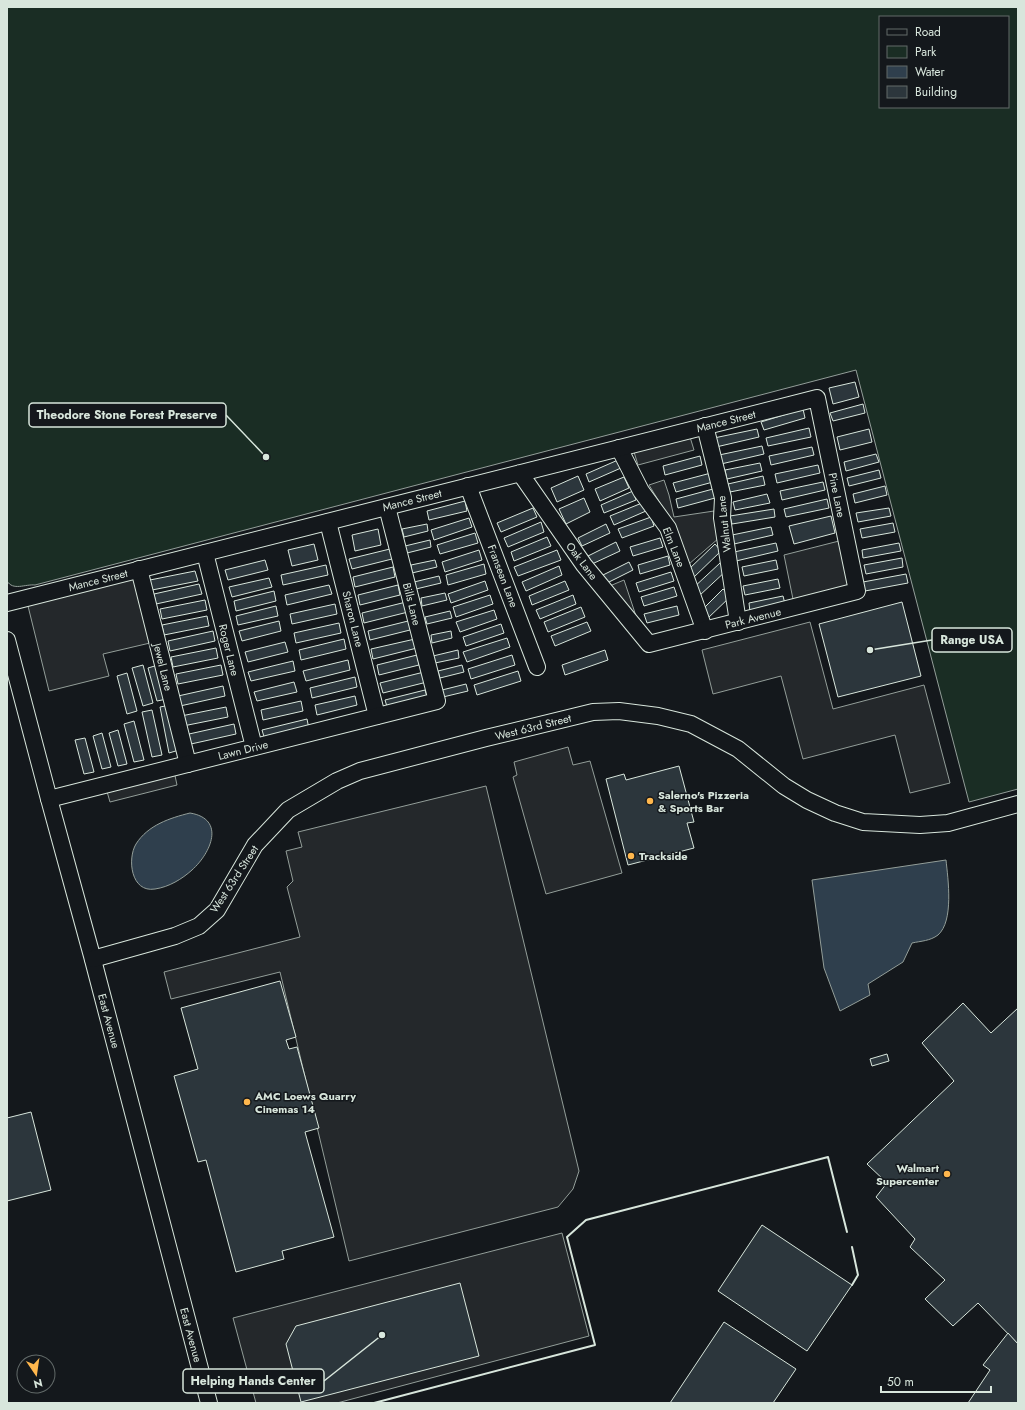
<svg xmlns="http://www.w3.org/2000/svg" width="1025" height="1410" font-family="Jost,sans-serif">
	<style>
		.green { fill: #1a2d24; stroke: #939e99; fill-rule: evenodd }
		.parking { fill: #24282b; stroke: #939e99 }
		.water { fill: #2f3f4d; stroke: #939e99 }
		.building { fill: #2c363c; stroke: #d8e6dc }
		.lines { fill: none; stroke-linecap: round; stroke-linejoin: round }
		.minor-casing { stroke: #d8e6dc; stroke-width: 18 }
		.minor { stroke: #14181c; stroke-width: 16 }
		.wall { stroke: #d8e6dc; stroke-width: 2 }
		.poi-dot { fill: #ffb74d; stroke: #14181c; stroke-width: 1.5 }
		.labels { text-anchor: middle; dominant-baseline: central; stroke-width: 3; stroke-linejoin: round; paint-order: stroke }
		.street-label { font-size: 11px; fill: #d8e6dc; stroke: #14181c }
		.poi-label { font-size: 11px; font-weight: bold; fill: #d8e6dc; stroke: #14181c; text-anchor: start }
		.leader { fill: none; stroke: #d8e6dc; stroke-width: 1.5 }
		.callout-dot { fill: #d8e6dc; stroke: #14181c; stroke-width: 1.5 }
		.callout { fill: #14181c; stroke: #d8e6dc; stroke-width: 1.5 }
		.callout-label { font-size: 12px; text-anchor: middle; font-weight: bold; fill: #d8e6dc }
	</style>
	<rect width="100%" height="100%" fill="#14181c"/>
	<path class="green" d="M7,7H1018V789L969,802L856,370L35,585C25,584 13,591 7,581ZM880,17H1008V107H880Z"/>
	<g class="parking">
		<polygon points="690,437 694,450 638,465 634,452"/>
		<polygon points="664,480 669,495 674,517 714,511 719,538 689,564 668,516 649,485"/>
		<polygon points="839,541 850,589 794,604 784,555"/>
		<polygon points="133,576 150,643 103,654 109,676 49,691 27,602"/>
		<polygon points="624,580 639,625 605,588"/>
		<polygon points="810,622 833,709 924,685 950,783 910,793 895,735 803,759 781,676 713,694 702,650"/>
		<polygon points="568,747 573,765 590,761 622,873 546,894 513,777 517,775 514,762"/>
		<polygon points="174,771 177,785 110,802 106,788"/>
		<polygon points="486,786 579,1171 573,1189 558,1207 349,1261 280,972 171,999 164,972 300,937 287,887 293,881 286,851 302,847 298,832"/>
		<polygon points="562,1233 589,1336 337,1403 256,1403 233,1318"/>
	</g>
	<g class="water">
		<path d="M190,813C226,819 211,853 192,870C182,879 169,887 155,889C131,893 127,859 136,844C148,825 170,818 190,813Z"/>
		<path d="M946,860C948,879 954,921 938,935C930,941 921,941 912,943L903,962L868,984L870,995L840,1011L824,968L812,880Z"/>
	</g>
	<g class="building">
		<polygon points="855,382 859,397 833,404 829,388"/>
		<polygon points="863,404 865,413 833,421 830,413"/>
		<polygon points="803,409 805,418 764,430 761,422"/>
		<polygon points="809,428 811,437 768,446 766,438"/>
		<polygon points="757,429 759,437 716,447 714,438"/>
		<polygon points="869,429 872,442 840,450 837,437"/>
		<polygon points="762,446 764,454 721,464 719,455"/>
		<polygon points="812,447 814,455 771,465 769,456"/>
		<polygon points="876,454 879,462 846,471 844,462"/>
		<polygon points="700,456 702,465 665,475 663,466"/>
		<polygon points="618,460 621,468 589,482 586,474"/>
		<polygon points="760,463 762,471 727,479 725,470"/>
		<polygon points="818,465 820,473 777,483 775,474"/>
		<polygon points="879,470 881,478 849,486 847,478"/>
		<polygon points="711,473 713,482 676,492 673,483"/>
		<polygon points="578,476 584,490 557,502 551,488"/>
		<polygon points="763,476 765,485 730,492 728,484"/>
		<polygon points="624,477 629,488 600,501 595,489"/>
		<polygon points="823,482 825,490 782,500 780,491"/>
		<polygon points="885,486 887,495 855,503 853,494"/>
		<polygon points="713,489 715,498 678,508 676,499"/>
		<polygon points="633,491 636,500 604,513 601,505"/>
		<polygon points="767,494 770,503 735,510 733,502"/>
		<polygon points="584,498 590,512 566,524 559,509"/>
		<polygon points="827,499 829,508 786,517 784,509"/>
		<polygon points="465,501 467,511 429,520 427,511"/>
		<polygon points="642,503 646,511 614,525 610,516"/>
		<polygon points="533,508 537,517 501,532 497,523"/>
		<polygon points="889,508 891,516 858,522 856,513"/>
		<polygon points="774,509 775,517 732,524 730,516"/>
		<polygon points="831,516 835,533 794,544 789,526"/>
		<polygon points="651,517 654,526 622,538 618,529"/>
		<polygon points="469,518 472,527 434,540 431,530"/>
		<polygon points="541,522 544,532 508,547 504,538"/>
		<polygon points="893,523 895,532 862,538 860,529"/>
		<polygon points="427,524 428,531 404,537 402,529"/>
		<polygon points="606,524 610,533 582,546 578,538"/>
		<polygon points="771,527 773,535 734,544 732,535"/>
		<polygon points="378,529 381,545 355,551 352,535"/>
		<polygon points="475,533 478,543 440,554 437,545"/>
		<polygon points="547,537 551,546 514,561 511,552"/>
		<polygon points="660,538 663,547 633,556 630,547"/>
		<polygon points="430,540 431,547 407,553 405,546"/>
		<polygon points="616,542 620,551 592,564 588,556"/>
		<polygon points="776,543 778,551 736,561 734,552"/>
		<polygon points="899,543 901,551 863,558 862,550"/>
		<polygon points="314,544 318,560 292,566 288,550"/>
		<polygon points="715,544 721,551 693,578 687,571"/>
		<polygon points="394,548 396,558 352,569 349,559"/>
		<polygon points="479,550 482,560 445,572 442,562"/>
		<polygon points="557,550 561,560 518,576 514,567"/>
		<polygon points="668,556 670,565 640,574 638,565"/>
		<polygon points="902,558 903,567 866,574 864,565"/>
		<polygon points="265,560 268,570 228,580 225,570"/>
		<polygon points="435,560 437,567 412,573 411,565"/>
		<polygon points="776,560 778,569 744,576 742,567"/>
		<polygon points="629,562 633,570 605,584 601,576"/>
		<polygon points="720,563 727,570 699,596 692,589"/>
		<polygon points="484,564 486,574 448,585 446,575"/>
		<polygon points="326,565 328,575 283,585 281,575"/>
		<polygon points="559,566 562,575 526,591 522,582"/>
		<polygon points="393,567 395,577 355,587 353,577"/>
		<polygon points="195,571 198,581 152,590 150,580"/>
		<polygon points="671,572 674,581 639,592 636,583"/>
		<polygon points="906,574 908,583 865,591 863,582"/>
		<polygon points="439,576 441,583 416,589 414,582"/>
		<polygon points="269,578 272,587 232,597 229,587"/>
		<polygon points="778,579 780,588 745,595 743,586"/>
		<polygon points="485,581 488,590 451,603 448,594"/>
		<polygon points="565,581 569,590 532,605 529,596"/>
		<polygon points="199,584 202,594 156,604 154,594"/>
		<polygon points="329,585 332,594 287,605 285,595"/>
		<polygon points="398,585 400,595 360,605 358,595"/>
		<polygon points="674,587 677,596 644,606 641,597"/>
		<polygon points="723,589 731,596 707,619 700,612"/>
		<polygon points="274,591 276,601 236,611 234,601"/>
		<polygon points="445,593 447,600 422,606 421,598"/>
		<polygon points="490,595 493,604 456,617 453,607"/>
		<polygon points="573,595 576,604 540,619 536,610"/>
		<polygon points="783,596 785,604 750,612 749,603"/>
		<polygon points="205,600 207,610 162,619 160,609"/>
		<polygon points="406,602 408,612 364,623 362,613"/>
		<polygon points="902,602 921,676 838,697 819,624"/>
		<polygon points="335,604 337,614 292,624 290,614"/>
		<polygon points="276,606 278,616 238,625 236,616"/>
		<polygon points="677,606 679,615 647,623 644,614"/>
		<polygon points="581,607 585,617 548,632 544,622"/>
		<polygon points="494,610 497,619 460,632 456,622"/>
		<polygon points="450,611 452,618 427,624 425,617"/>
		<polygon points="207,616 209,626 164,635 162,625"/>
		<polygon points="412,620 414,629 370,640 368,631"/>
		<polygon points="279,621 281,631 242,641 239,631"/>
		<polygon points="587,622 591,631 555,646 551,636"/>
		<polygon points="339,623 341,633 296,643 294,633"/>
		<polygon points="501,624 504,633 466,646 463,637"/>
		<polygon points="213,631 215,641 170,651 168,641"/>
		<polygon points="451,631 452,638 432,643 431,635"/>
		<polygon points="507,638 510,647 467,662 463,652"/>
		<polygon points="344,639 346,649 301,660 299,650"/>
		<polygon points="415,639 417,648 373,659 371,649"/>
		<polygon points="285,642 288,652 248,662 245,652"/>
		<polygon points="216,648 218,658 173,667 171,657"/>
		<polygon points="458,650 459,658 435,663 433,656"/>
		<polygon points="605,650 608,660 565,675 562,665"/>
		<polygon points="417,655 419,665 379,675 377,665"/>
		<polygon points="512,655 515,665 471,679 468,669"/>
		<polygon points="348,660 350,670 306,681 303,671"/>
		<polygon points="293,661 295,671 251,681 248,672"/>
		<polygon points="143,665 153,703 143,706 132,668"/>
		<polygon points="158,665 167,699 157,701 148,668"/>
		<polygon points="221,665 223,675 178,684 176,674"/>
		<polygon points="462,665 464,672 440,678 438,671"/>
		<polygon points="518,671 521,681 477,695 474,685"/>
		<polygon points="424,672 427,682 383,693 380,683"/>
		<polygon points="127,673 137,711 127,714 117,676"/>
		<polygon points="355,677 357,687 312,698 310,688"/>
		<polygon points="294,682 297,692 257,701 254,692"/>
		<polygon points="466,684 468,691 443,697 442,690"/>
		<polygon points="223,686 225,696 180,706 178,696"/>
		<polygon points="425,690 428,700 388,710 385,700"/>
		<polygon points="355,696 357,705 317,715 315,705"/>
		<polygon points="301,701 303,711 263,720 261,710"/>
		<polygon points="170,705 179,750 169,753 160,707"/>
		<polygon points="226,707 228,717 183,726 181,716"/>
		<polygon points="152,710 162,755 152,757 142,712"/>
		<polygon points="307,719 309,729 265,740 262,730"/>
		<polygon points="134,721 144,760 134,762 124,724"/>
		<polygon points="234,724 236,734 191,744 189,734"/>
		<polygon points="118,730 127,764 118,766 109,733"/>
		<polygon points="102,733 111,767 102,769 93,736"/>
		<polygon points="85,738 94,772 84,774 75,740"/>
		<polygon points="679,766 694,822 687,823 694,848 628,865 606,779 624,774 626,780"/>
		<polygon points="280,981 296,1037 286,1040 289,1049 297,1047 319,1128 305,1132 334,1237 282,1251 284,1259 236,1272 206,1160 198,1162 174,1076 198,1069 181,1008"/>
		<polygon points="963,1003 991,1033 1018,1008 1018,1344 978,1303 953,1326 925,1299 945,1280 910,1247 915,1239 876,1197 887,1183 867,1164 954,1081 922,1043"/>
		<polygon points="887,1054 889,1061 872,1066 870,1059"/>
		<polygon points="31,1112 51,1190 7,1201 7,1118"/>
		<polygon points="762,1225 852,1285 807,1351 718,1291"/>
		<polygon points="460,1283 479,1356 301,1402 286,1344 296,1326"/>
		<polygon points="724,1322 796,1369 773,1403 670,1403"/>
		<polygon points="1008,1333 1018,1344 1018,1403 968,1403 990,1370 983,1365"/>
	</g>
	<g class="lines">
		<g class="minor-casing">
			<g id="minor">
				<polyline points="705,426 723,498 722,518 738,622"/>
				<polyline points="619,448 641,491 668,528 705,631"/>
				<polyline points="468,486 537,667"/>
				<polyline points="328,522 377,716"/>
				<polyline points="205,553 254,747"/>
				<polyline points="139,569 188,764"/>
				<path d="M7,603C277,535 547,466 817,398L857,591L649,644L584,565L520,473"/>
				<polyline points="7,640 49,799 92,956 209,1403"/>
				<polyline points="49,799 437,701 387,507"/>
				<polyline points="93,959 175,936 199,926 217,910 255,845 288,810 337,781 360,771 486,738 593,712 619,711 658,716 691,724 738,749 784,786 807,800 835,813 863,822 920,825 948,823 1018,804"/>
			</g>
		</g>
		<use href="#minor" class="minor"/>
		<g class="wall">
			<polyline points="852,1247 858,1275 852,1285"/>
			<polyline points="374,1403 595,1345 567,1237 586,1220 828,1157 847,1232"/>
		</g>
	</g>
	<g class="poi-dot">
		<circle cx="650" cy="801" r="4"/>
		<circle cx="631" cy="856" r="4"/>
		<circle cx="247" cy="1102" r="4"/>
		<circle cx="947" cy="1174" r="4"/>
	</g>
	<g class="labels">
		<g class="street-label">
			<text transform="translate(726 421) rotate(-14)">Mance Street</text>
			<text transform="translate(837 495) rotate(78)">Pine Lane</text>
			<text transform="translate(412 500) rotate(-14)">Mance Street</text>
			<text transform="translate(724 524) rotate(-96)">Walnut Lane</text>
			<text transform="translate(674 547) rotate(68)">Elm Lane</text>
			<text transform="translate(582 561) rotate(53)">Oak Lane</text>
			<text transform="translate(503 576) rotate(69)">Fransean Lane</text>
			<text transform="translate(98 580) rotate(-14)">Mance Street</text>
			<text transform="translate(412 604) rotate(76)">Bills Lane</text>
			<text transform="translate(753 618) rotate(-14)">Park Avenue</text>
			<text transform="translate(353 619) rotate(76)">Sharon Lane</text>
			<text transform="translate(229 650) rotate(76)">Roger Lane</text>
			<text transform="translate(163 667) rotate(76)">Jewel Lane</text>
			<text transform="translate(533 727) rotate(-14)">West 63rd Street</text>
			<text transform="translate(243 750) rotate(-14)">Lawn Drive</text>
			<text transform="translate(234 879) rotate(-57)">West 63rd Street</text>
			<text transform="translate(109 1021) rotate(75)">East Avenue</text>
			<text transform="translate(191 1335) rotate(75)">East Avenue</text>
		</g>
		<g class="poi-label">
			<text x="658" y="795">Salerno's Pizzeria<tspan x="658" dy="13">&amp; Sports Bar</tspan></text>
			<text x="639" y="856">Trackside</text>
			<text x="255" y="1096">AMC Loews Quarry<tspan x="255" dy="13">Cinemas 14</tspan></text>
			<text x="939" y="1168" text-anchor="end">Walmart<tspan x="939" dy="13">Supercenter</tspan></text>
		</g>
	</g>
	<path class="leader" d="M266 457L226 415M870 650L932 640M382 1335L324 1381"/>
	<g class="callout-dot">
		<circle cx="266" cy="457" r="4"/>
		<circle cx="870" cy="650" r="4"/>
		<circle cx="382" cy="1335" r="4"/>
	</g>
	<g class="callout">
		<rect x="29" y="403" width="197" height="24" rx="4"/>
		<rect x="932" y="628" width="80" height="24" rx="4"/>
		<rect x="183" y="1369" width="141" height="24" rx="4"/>
	</g>
	<g class="callout-label">
		<text x="127" y="419">Theodore Stone Forest Preserve</text>
		<text x="972" y="644">Range USA</text>
		<text x="253" y="1385">Helping Hands Center</text>
	</g>
	<rect width="1025" height="1410" fill="none" stroke="#d8e6dc" stroke-width="16"/>
	<rect x="879" y="16" width="130" height="92" fill="#14181c" stroke="#626a69"/>
	<rect x="887" y="29" width="20" height="6" fill="#14181c" stroke="#626a69"/>
	<text x="915" y="36" font-size="12" fill="#d8e6dc">Road</text>
	<rect x="887" y="46" width="20" height="12" fill="#1a2d24" stroke="#626a69"/>
	<text x="915" y="56" font-size="12" fill="#d8e6dc">Park</text>
	<rect x="887" y="66" width="20" height="12" fill="#2f3f4d" stroke="#626a69"/>
	<text x="915" y="76" font-size="12" fill="#d8e6dc">Water</text>
	<rect x="887" y="86" width="20" height="12" fill="#2c363c" stroke="#626a69"/>
	<text x="915" y="96" font-size="12" fill="#d8e6dc">Building</text>
	<g transform="translate(36 1374) rotate(167)"><circle r="19" fill="#14181c" stroke="#626a69"/>
	<path d="M0-3L7 15L0 10L-7 15Z" fill="#ffb74d"/>
	<text y="-6" font-size="11" font-weight="bold" text-anchor="middle" fill="#d8e6dc">N</text>
	</g>
	<path d="M881 1386v6h110v-6" fill="none" stroke="#d8e6dc" stroke-width="2"/>
	<text x="887" y="1386" font-size="12" fill="#d8e6dc" stroke="#14181c" stroke-width="3" paint-order="stroke">50 m</text>
</svg>
